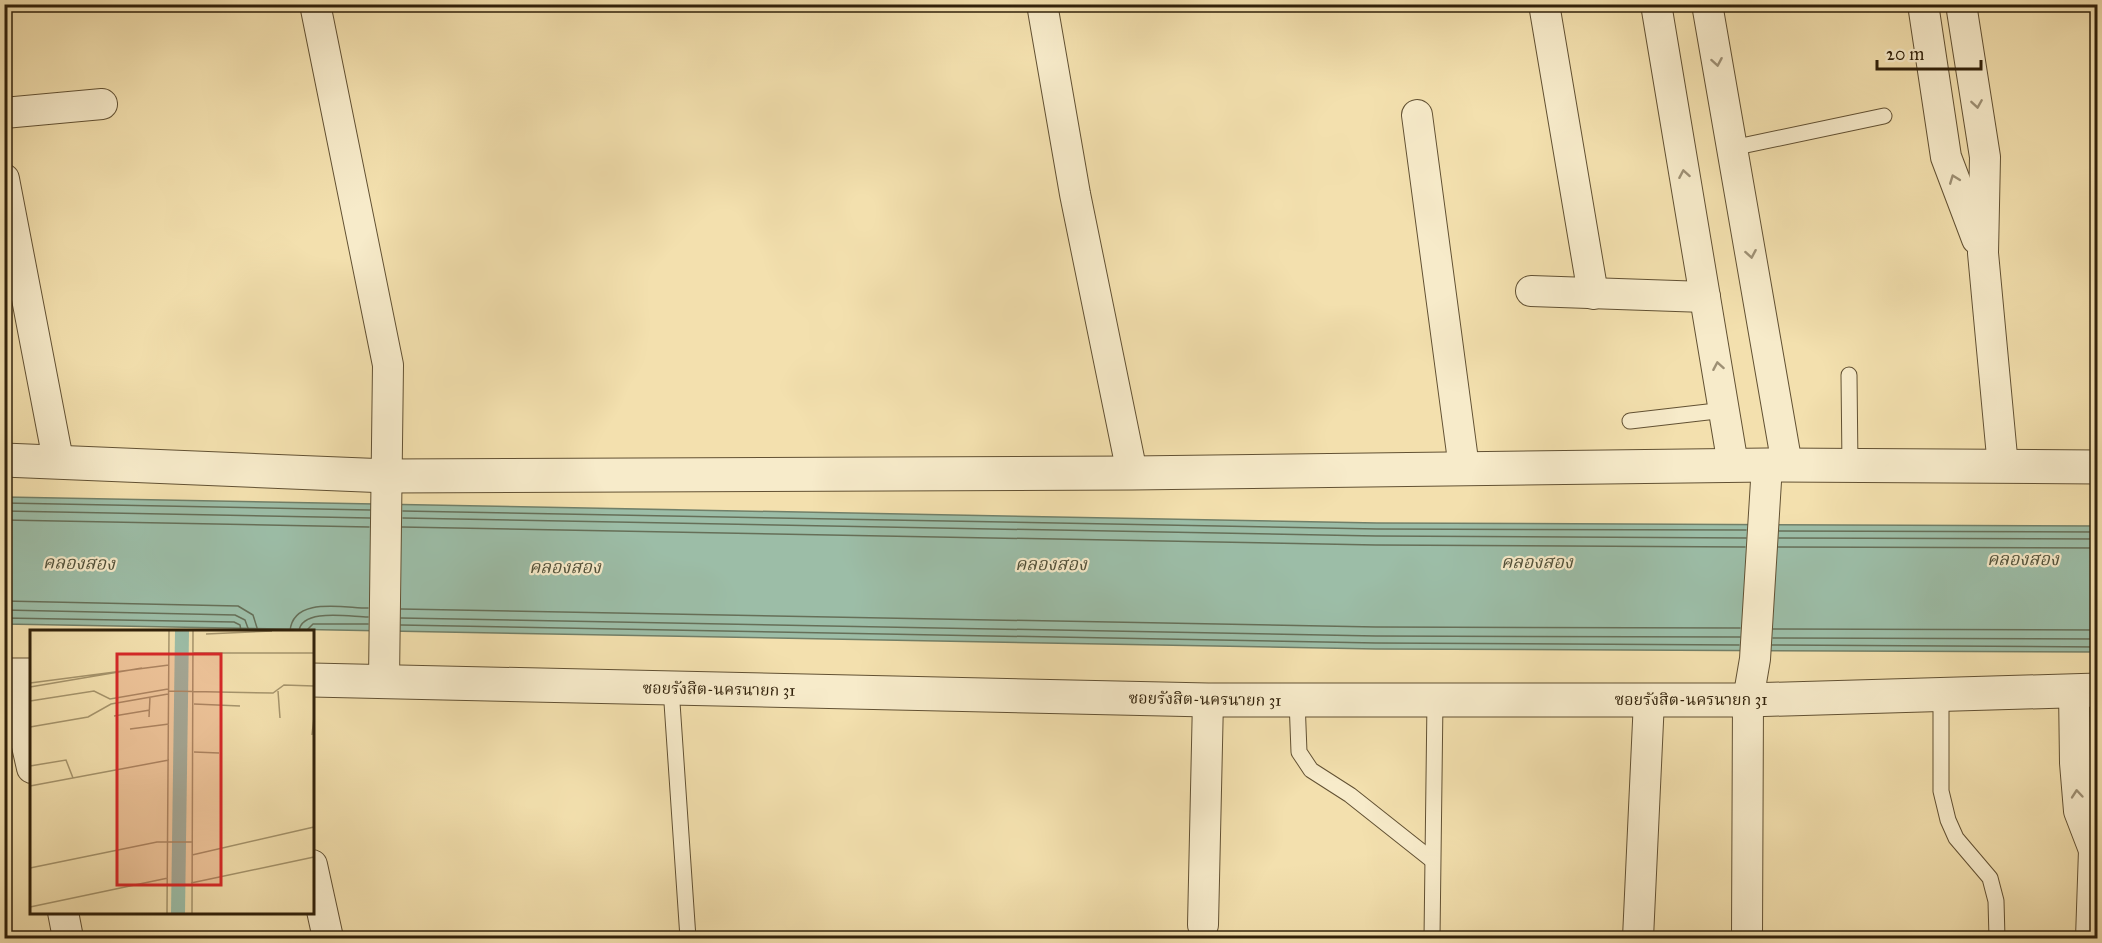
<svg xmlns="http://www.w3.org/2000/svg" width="2102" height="943" font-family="'IM FELL Great Primer','Noto Serif Thai',serif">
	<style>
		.water { fill: #9cbda7; stroke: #717f68; stroke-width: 1.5 }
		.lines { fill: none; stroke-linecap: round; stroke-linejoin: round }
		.shore { stroke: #666f58; stroke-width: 1.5 }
		.service-casing { stroke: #625133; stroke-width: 17 }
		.minor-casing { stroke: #625133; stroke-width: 32 }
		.tertiary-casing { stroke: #625133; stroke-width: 35 }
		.service { stroke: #f7ebca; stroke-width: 15 }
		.minor { stroke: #f7ebca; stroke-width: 30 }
		.tertiary { stroke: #f7ebca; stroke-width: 33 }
		.oneway { stroke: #9e9074 }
		.labels { text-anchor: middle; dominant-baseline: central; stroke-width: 4.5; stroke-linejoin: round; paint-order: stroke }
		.street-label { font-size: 16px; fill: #31210a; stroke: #f7ebca }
		.water-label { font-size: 18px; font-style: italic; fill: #515039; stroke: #f7ebca }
		.inset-road { fill: none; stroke: #a5946c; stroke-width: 1.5 }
		.view { fill: #d62828; fill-opacity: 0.15; stroke: #d62828; stroke-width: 3 }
		.inset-edge { fill: none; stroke: #31210a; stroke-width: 3 }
	</style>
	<rect width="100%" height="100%" fill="#f3e0ae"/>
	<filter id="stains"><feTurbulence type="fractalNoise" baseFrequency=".00333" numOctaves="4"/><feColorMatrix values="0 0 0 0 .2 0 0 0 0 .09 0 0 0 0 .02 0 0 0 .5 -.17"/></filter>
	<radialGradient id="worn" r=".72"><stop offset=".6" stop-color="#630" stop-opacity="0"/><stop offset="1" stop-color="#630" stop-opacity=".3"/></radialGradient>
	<polygon class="water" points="5,497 1377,523 2098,526 2097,652 1376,649 5,624"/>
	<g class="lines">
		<g class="shore">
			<polyline points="4,503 370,510"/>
			<polyline points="4,511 370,518"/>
			<polyline points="403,511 1377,529 1746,530"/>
			<polyline points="403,518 1376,536 1746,538"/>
			<polyline points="4,520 369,527"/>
			<polyline points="402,527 1376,545 1745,547"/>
			<polyline points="1779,531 2098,532"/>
			<polyline points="1779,538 2098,539"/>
			<polyline points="1778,547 2098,548"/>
			<polyline points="4,601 238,606 253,615 258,631"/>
			<polyline points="401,609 1376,627 1740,628"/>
			<polyline points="4,610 235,615 245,620 249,631"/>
			<polyline points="4,618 234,622 240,625 241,631"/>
			<polyline points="401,618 1376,636 1740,637"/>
			<polyline points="401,625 1376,643 1739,645"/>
			<polyline points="1773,629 2098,630"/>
			<path d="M290,631C293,596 344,608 368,608"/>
			<path d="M299,631C302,608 350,617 368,617"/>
			<polyline points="306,631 313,624 368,624"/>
			<polyline points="1773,638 2098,639"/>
			<polyline points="1772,645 2098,647"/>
		</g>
		<g class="service-casing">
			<g id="service">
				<polyline points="1732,148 1884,116"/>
				<polyline points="1849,375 1850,466"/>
				<polyline points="1630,421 1725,410"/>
				<polyline points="671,688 688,938"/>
				<polyline points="1941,693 1941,791 1948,820 1956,838 1990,878 1996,901 1997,938"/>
				<polyline points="1297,700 1299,752 1311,770 1350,795 1432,860"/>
				<polyline points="1432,938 1435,700"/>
			</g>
		</g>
		<g class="minor-casing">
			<g id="minor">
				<polyline points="315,4 388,365 384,680"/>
				<polyline points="1042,4 1075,194 1132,473"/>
				<polyline points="1544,4 1593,294"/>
				<polyline points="1656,4 1733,465"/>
				<polyline points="1707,4 1787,465"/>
				<polyline points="1923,4 1946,157 1977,239"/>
				<polyline points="1961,4 1985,157 1983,253 2003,467"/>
				<polyline points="4,113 102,104"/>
				<polyline points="1417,115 1464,468"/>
				<polyline points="4,179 58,460"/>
				<polyline points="1531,291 1705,297"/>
				<polyline points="11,675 32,768"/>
				<polyline points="2074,690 2075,763 2079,811 2094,850"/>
				<polyline points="312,865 328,938"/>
				<polyline points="63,912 68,938"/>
				<polyline points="1203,925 1208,700"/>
				<polyline points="1638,938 1649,700"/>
				<polyline points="1747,938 1748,700 1755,659 1767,465"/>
				<polyline points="2091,938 2094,850 2098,840"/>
			</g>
		</g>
		<g class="tertiary-casing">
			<g id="tertiary">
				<polyline points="4,460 388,476 1132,473 1767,465 2098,467"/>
				<polyline points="4,675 32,675"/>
				<polyline points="312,680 1208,700 1748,700 2098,690"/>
			</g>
		</g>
		<use href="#service" class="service"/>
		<use href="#minor" class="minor"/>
		<use href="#tertiary" class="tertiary"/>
	</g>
	<defs><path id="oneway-chevron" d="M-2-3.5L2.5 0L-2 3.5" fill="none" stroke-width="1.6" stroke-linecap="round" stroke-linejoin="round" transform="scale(1.5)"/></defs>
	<g class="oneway">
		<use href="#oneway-chevron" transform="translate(1717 62) rotate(80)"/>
		<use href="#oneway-chevron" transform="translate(1977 104) rotate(81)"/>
		<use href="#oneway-chevron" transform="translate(1684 174) rotate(-100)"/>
		<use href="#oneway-chevron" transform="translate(1954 179) rotate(-111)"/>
		<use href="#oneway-chevron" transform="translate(1751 254) rotate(80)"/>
		<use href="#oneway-chevron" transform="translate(1718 366) rotate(-100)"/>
		<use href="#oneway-chevron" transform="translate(2077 794) rotate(-95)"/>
	</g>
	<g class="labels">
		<g class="street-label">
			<text transform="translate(719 689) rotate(1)">ซอยรังสิต-นครนายก 31</text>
			<text transform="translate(1205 699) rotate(1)">ซอยรังสิต-นครนายก 31</text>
			<text x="1691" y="699">ซอยรังสิต-นครนายก 31</text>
		</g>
		<g class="water-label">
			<text x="2023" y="559">คลองสอง</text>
			<text x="1537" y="562">คลองสอง</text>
			<text transform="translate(79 563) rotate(1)">คลองสอง</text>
			<text x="1051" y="564">คลองสอง</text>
			<text x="565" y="567">คลองสอง</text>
		</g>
	</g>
	<g transform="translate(30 630)">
		<rect width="284" height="284" fill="#f3e0ae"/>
		<path d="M145,1H159L155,283H141Z" fill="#9cbda7"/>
		<path class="inset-road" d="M176,4L242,1M163,23H284M0,53L139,35M0,57L112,38M138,61L243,63L254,55L284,56M248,61L250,88M0,71L64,61L80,69L138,59M164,74L210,76M84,86L120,80M119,87L120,67M0,97L58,87L81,74L138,64M100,99L139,94M282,105L284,87M164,122L189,123M0,136L36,130L43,148M0,156L139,130M162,225L284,197M0,238L127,212H162M161,253L284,227M0,277L138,248M137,283L139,1M162,283L163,1"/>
		<path class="view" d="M87,24H191V255H87Z"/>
		<rect width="284" height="284" class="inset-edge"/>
	</g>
	<rect width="2102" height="943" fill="none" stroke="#f3e0ae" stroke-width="24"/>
	<rect x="6" y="6" width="2090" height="931" fill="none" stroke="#31210a" stroke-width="3"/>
	<rect x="12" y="12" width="2078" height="919" fill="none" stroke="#31210a" stroke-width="1.5"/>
	<path d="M1877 60v9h104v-9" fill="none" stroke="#31210a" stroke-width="3"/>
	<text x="1886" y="60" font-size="18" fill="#31210a" stroke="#f7ebca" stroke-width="4.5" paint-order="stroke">20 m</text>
	<rect width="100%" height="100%" filter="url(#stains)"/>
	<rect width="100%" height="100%" fill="url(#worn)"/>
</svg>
